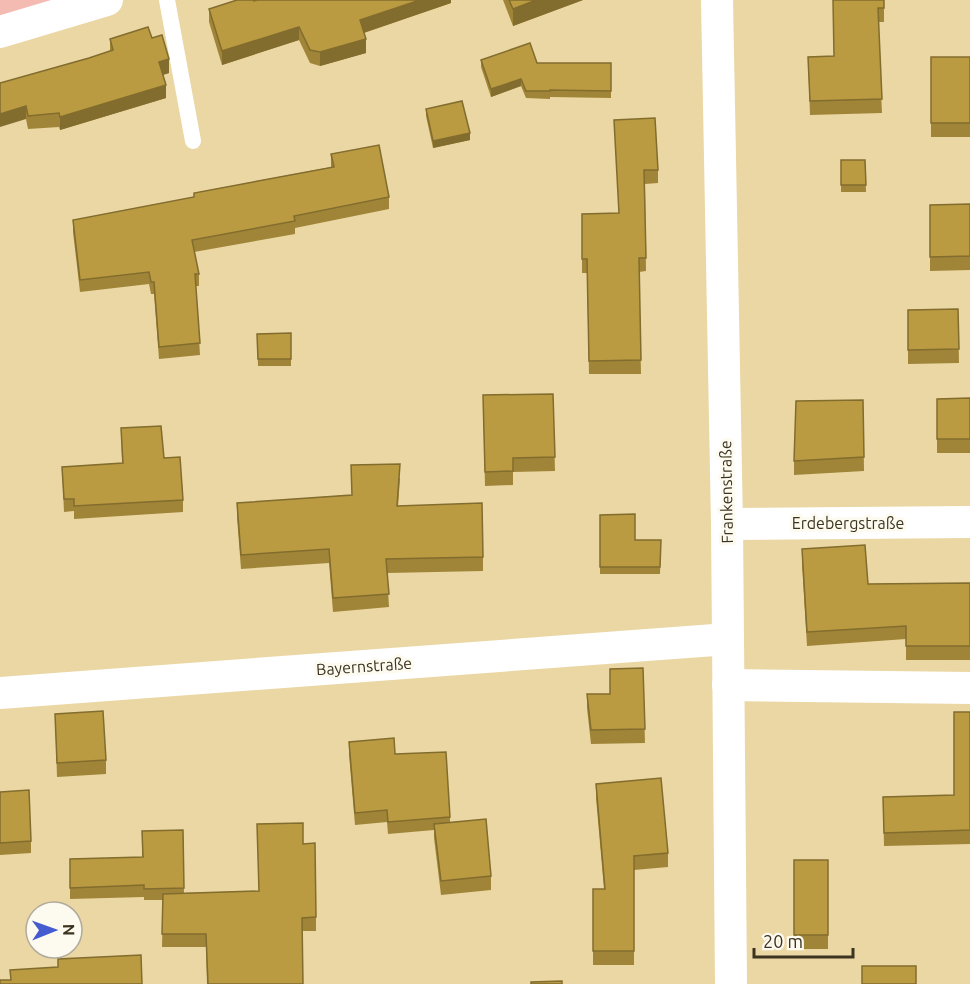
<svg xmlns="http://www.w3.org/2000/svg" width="970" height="984" font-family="Ubuntu,sans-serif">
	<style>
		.green { fill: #f3bbb1 }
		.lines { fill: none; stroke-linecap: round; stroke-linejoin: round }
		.service { stroke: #fff; stroke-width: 16 }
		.minor { stroke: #fff; stroke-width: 32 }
		.wall { fill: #a08538 }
		.shaded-wall { fill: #826c2e }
		.building { fill: #ba9b41; stroke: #826c2e; stroke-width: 1.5 }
		.labels { text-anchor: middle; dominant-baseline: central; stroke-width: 6; stroke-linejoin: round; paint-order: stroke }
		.street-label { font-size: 16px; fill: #3c3420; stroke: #fdfaef }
	</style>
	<rect width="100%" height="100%" fill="#ebd7a4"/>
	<polygon class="green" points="0,0 71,0 0,21"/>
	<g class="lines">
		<polyline class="service" points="167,0 193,141"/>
		<g class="minor">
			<polyline points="717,0 727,524 731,984"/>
			<polyline points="0,32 107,0"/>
			<polyline points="727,524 970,522"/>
			<polyline points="728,685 970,688"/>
			<polyline points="0,693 728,639"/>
		</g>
	</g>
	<g class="wall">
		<polygon points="451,0 451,3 364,33 366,53 320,66 310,63 299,40 222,65 209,22 209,9 254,1"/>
		<polygon points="503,0 583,0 513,26"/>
		<polygon points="884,0 884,22 878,22 882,113 810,115 808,57 834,56"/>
		<polygon points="152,38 169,73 163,75 166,98 60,130 59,127 28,129 26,119 0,83 89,58 110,51 110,39"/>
		<rect x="931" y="57" width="39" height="80"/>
		<polygon points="481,60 537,63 611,63 611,98 550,97 550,99 526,98 521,86 491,97 481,67"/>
		<polygon points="426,109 470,140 433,148 426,116"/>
		<polygon points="614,120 658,170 658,183 645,184 646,271 639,272 641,374 589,374 587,273 582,273 582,214 619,213"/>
		<polygon points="331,154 389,197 389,209 295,228 295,234 194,252 199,274 199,286 196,286 200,355 159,359 154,294 151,294 149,284 80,292 73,232 73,220 194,197 194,193 331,167"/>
		<polygon points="841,160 865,160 866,192 841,192"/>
		<polygon points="970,204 970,270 930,271 930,205"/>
		<polygon points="958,309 959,363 908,364 908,310"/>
		<polygon points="291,333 291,366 258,366 257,334"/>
		<polygon points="553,394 555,471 513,472 513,485 485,486 483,395"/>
		<polygon points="970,398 970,453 937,453 937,399"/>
		<polygon points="863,400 864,471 794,475 794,461"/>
		<polygon points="121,428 164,458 183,500 183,512 74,519 74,511 64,512 62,467 122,463"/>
		<polygon points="351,465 400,478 398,506 483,557 483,571 387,573 389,607 333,612 329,563 241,569 237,517 237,503 352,495"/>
		<polygon points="600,515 635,540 661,540 660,574 600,574"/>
		<polygon points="802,549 868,584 970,583 970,660 906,660 906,639 807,646 802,563"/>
		<polygon points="643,668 645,743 591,744 587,708 587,694 610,694"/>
		<polygon points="970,712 970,844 884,846 883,797 954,795"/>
		<polygon points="55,714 106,760 106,774 57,777"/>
		<polygon points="349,742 395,754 450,817 450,822 491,876 491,890 441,895 434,838 434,830 388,834 387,822 355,825 349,754"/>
		<polygon points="596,784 668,853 668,867 634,870 634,965 593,965 593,889 604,889 596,798"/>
		<polygon points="0,792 31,841 31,853 0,855"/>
		<polygon points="183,830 184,893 259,891 303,844 316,917 316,931 302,931 303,984 207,984 206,947 162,947 163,900 144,900 144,897 70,899 70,859 142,857 142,831"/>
		<rect x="794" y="860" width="34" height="89"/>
	</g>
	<g class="shaded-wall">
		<polygon points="420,0 451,0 451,3 360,34 360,20"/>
		<polygon points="536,0 583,0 513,26 513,9"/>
		<polygon points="299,27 299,40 222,65 222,51"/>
		<polygon points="366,39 366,53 320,66 320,52"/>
		<polygon points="169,59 169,73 159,76 159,62"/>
		<polygon points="521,79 521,86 491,97 491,89"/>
		<polygon points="166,85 166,98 60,130 60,117"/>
		<polygon points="26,106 26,119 0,127 0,114"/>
		<polygon points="470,133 470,140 433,148 433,141"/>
	</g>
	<g class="building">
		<polygon points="237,0 254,0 254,1 257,0 420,0 360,20 366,39 320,52 310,50 299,27 222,51 209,9"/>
		<polygon points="509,0 536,0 513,9"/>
		<polygon points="833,0 884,0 884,8 878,8 882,99 810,101 808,57 834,56"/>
		<polygon points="148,27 152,38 162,35 169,59 159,62 166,85 60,117 59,113 28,116 26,106 0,114 0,83 89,58 113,50 110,39"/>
		<polygon points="530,43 537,63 611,63 611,91 550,90 550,91 526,91 521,79 491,89 481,60"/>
		<rect x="931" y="57" width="39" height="66"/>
		<polygon points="462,101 470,133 433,141 426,109"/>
		<polygon points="655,118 658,170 644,170 646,258 639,258 641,360 589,361 587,259 582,259 582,214 619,213 614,120"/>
		<polygon points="379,145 389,197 294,216 295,221 192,240 199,274 195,274 200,343 159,347 154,282 151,282 149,272 80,280 73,220 194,197 194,193 334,167 331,154"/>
		<polygon points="841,160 865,160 866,185 841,185"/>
		<polygon points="970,204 970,256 930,257 930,205"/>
		<polygon points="958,309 959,349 908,350 908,310"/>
		<polygon points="291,333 291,359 258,359 257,334"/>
		<polygon points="553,394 555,457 513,458 513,471 485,472 483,395"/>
		<polygon points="970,398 970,439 937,439 937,399"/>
		<polygon points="863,400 864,457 794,461 796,401"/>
		<polygon points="161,426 164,458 180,457 183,500 74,506 74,499 64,499 62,467 123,463 121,428"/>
		<polygon points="400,464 397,506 482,503 483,557 386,559 389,594 333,598 329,549 241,555 237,503 352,495 351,465"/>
		<polygon points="635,514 635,540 661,540 660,567 600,567 600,515"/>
		<polygon points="865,545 868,584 970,583 970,646 906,646 906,626 807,632 802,549"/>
		<polygon points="643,668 645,729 591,730 587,694 610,694 610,669"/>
		<polygon points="103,711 106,760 57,763 55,714"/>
		<polygon points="954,712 970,712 970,830 884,833 883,797 954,795"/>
		<polygon points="394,738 395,754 446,752 450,817 388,822 387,810 355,813 349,742"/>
		<polygon points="661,778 668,853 634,856 634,951 593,951 593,889 605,889 596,784"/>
		<polygon points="29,790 31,841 0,843 0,792"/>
		<polygon points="486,819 491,876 441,881 434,824"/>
		<polygon points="303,823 303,844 315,843 316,917 302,918 303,984 208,984 206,934 162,934 163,894 259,891 257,824"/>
		<polygon points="183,830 184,888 144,889 144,885 70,888 70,859 143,857 142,831"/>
		<rect x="794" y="860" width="34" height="75"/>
		<polygon points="141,955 142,984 0,984 0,980 11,980 10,970 58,967 58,959"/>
		<rect x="862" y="966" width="54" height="18"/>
		<polygon points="562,981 562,984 531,984 531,982"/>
	</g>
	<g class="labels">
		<g class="street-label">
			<text transform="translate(726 492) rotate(-91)">Frankenstraße</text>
			<text x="848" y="523">Erdebergstraße</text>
			<text transform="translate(364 666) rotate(-4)">Bayernstraße</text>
		</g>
	</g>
	<g transform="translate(54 930) rotate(89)"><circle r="28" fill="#fdfaef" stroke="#b0ab9c" stroke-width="1.5"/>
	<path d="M0-4.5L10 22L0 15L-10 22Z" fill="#445ccf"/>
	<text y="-9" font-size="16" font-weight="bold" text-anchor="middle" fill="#3c3420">N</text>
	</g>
	<path d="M754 948v9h99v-9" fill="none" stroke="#3c3420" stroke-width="3"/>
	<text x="763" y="948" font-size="18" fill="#3c3420" stroke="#fdfaef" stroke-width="4.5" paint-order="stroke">20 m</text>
</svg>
